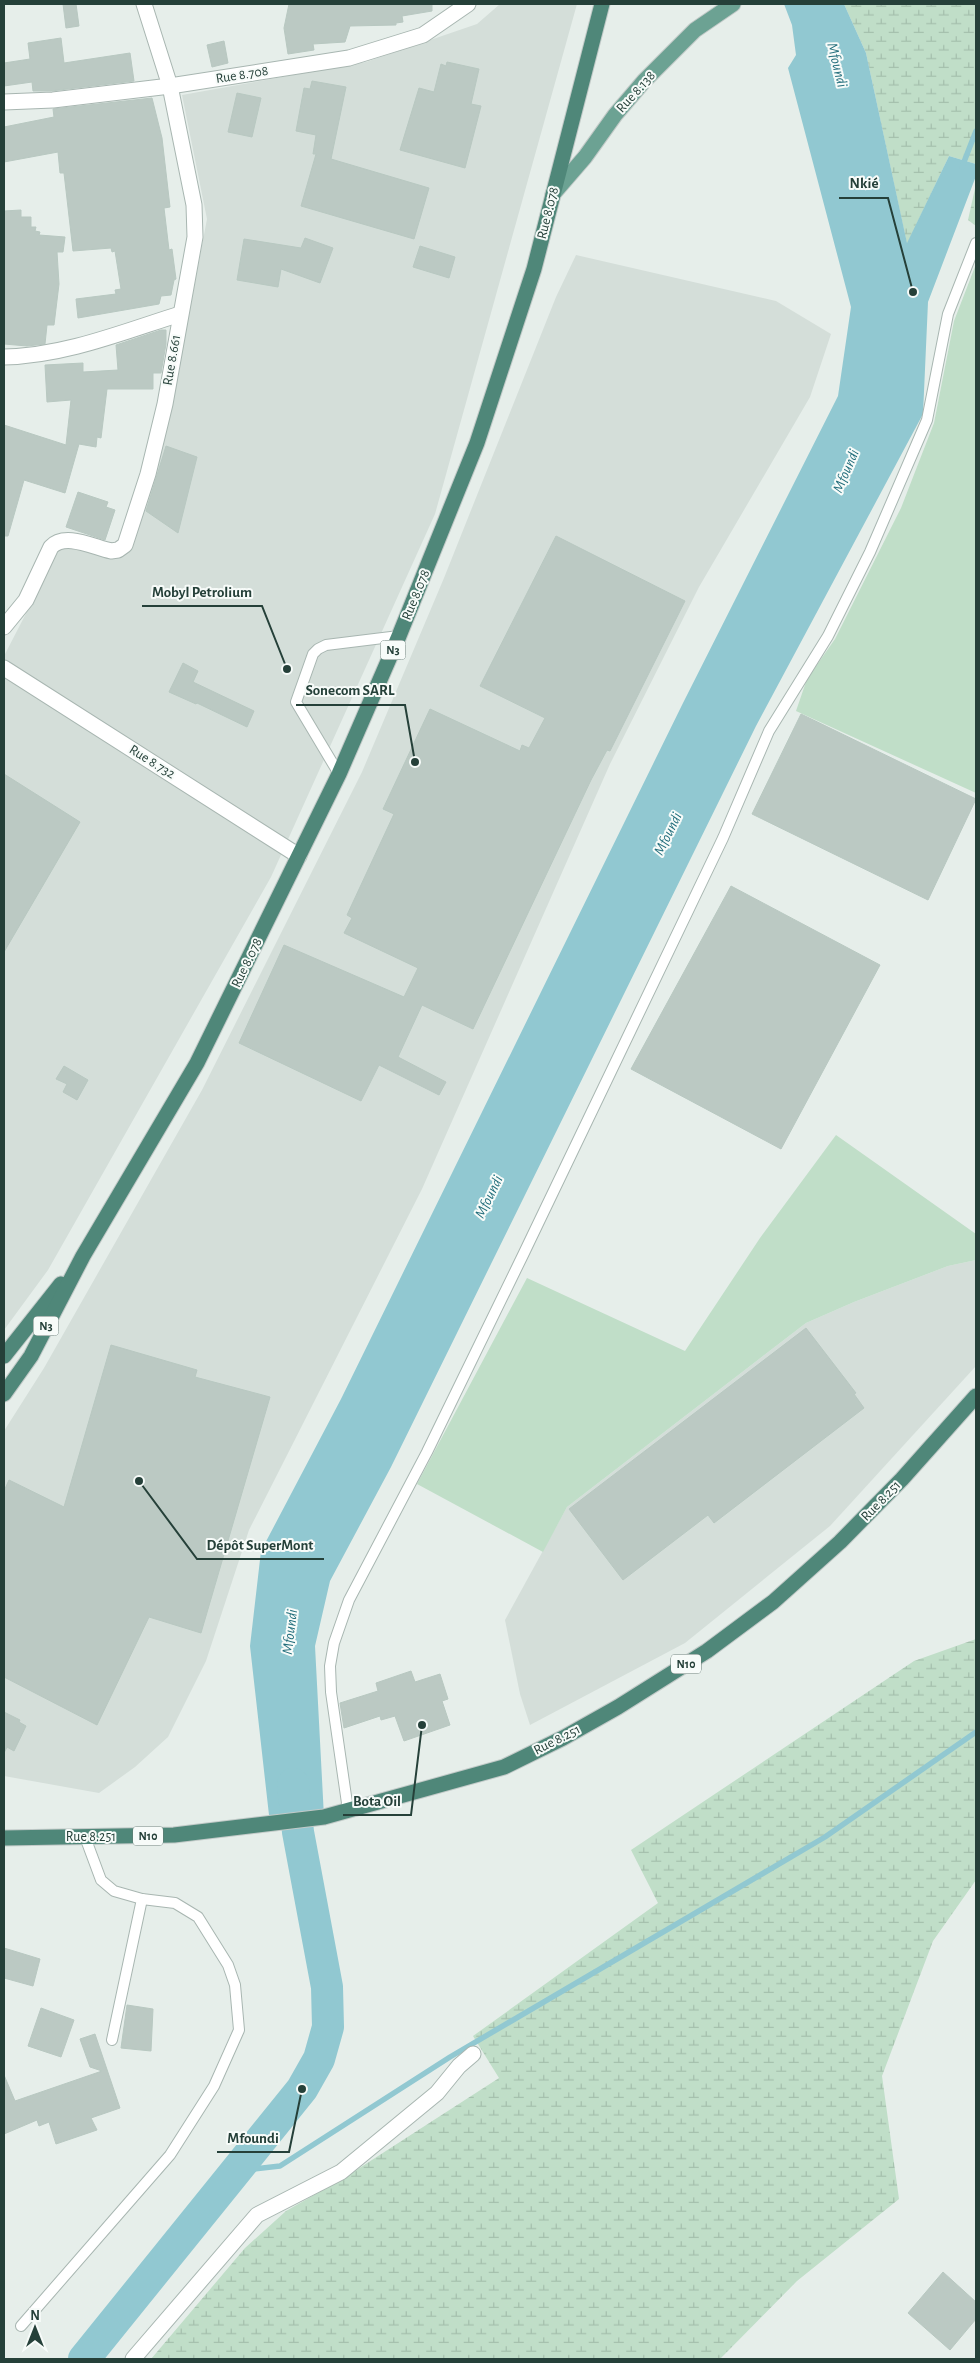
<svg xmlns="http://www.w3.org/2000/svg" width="980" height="2363" font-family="'Alegreya Sans',sans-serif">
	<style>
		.built { fill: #d4ded9 }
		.green { fill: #c0dec8 }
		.wetland { fill: url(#wetland-marsh) }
		.water { fill: #91c8d1 }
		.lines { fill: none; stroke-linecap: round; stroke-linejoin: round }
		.stream { stroke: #91c8d1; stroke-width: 5.5 }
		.river { stroke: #91c8d1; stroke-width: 32 }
		.building { fill: #bbc9c3; stroke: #b8c8c1 }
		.service-casing { stroke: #a8b6b1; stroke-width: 12 }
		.minor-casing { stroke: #a8b6b1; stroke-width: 17 }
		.primary-casing { stroke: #c2cac8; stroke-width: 17 }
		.trunk-casing { stroke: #c2cac8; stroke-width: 17 }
		.service { stroke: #fff; stroke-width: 10 }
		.minor { stroke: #fff; stroke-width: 15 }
		.primary { stroke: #6ca293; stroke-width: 15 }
		.trunk { stroke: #4f8779; stroke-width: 15 }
		.labels { text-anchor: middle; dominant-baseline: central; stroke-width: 4; stroke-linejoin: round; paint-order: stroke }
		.shield { fill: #f7fbf9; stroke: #647873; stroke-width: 1 }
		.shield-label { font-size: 12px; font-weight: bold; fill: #254039 }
		.street-label { font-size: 14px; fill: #254039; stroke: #f7fbf9 }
		.water-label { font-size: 15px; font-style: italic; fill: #216d7b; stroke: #f7fbf9 }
		.leader { fill: none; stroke: #254039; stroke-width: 2 }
		.callout-dot { fill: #254039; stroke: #f7fbf9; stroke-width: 2 }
		.callout-label { font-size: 15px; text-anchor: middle; font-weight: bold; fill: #254039; stroke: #f7fbf9; stroke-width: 4; stroke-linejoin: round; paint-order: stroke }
	</style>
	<defs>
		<pattern id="wetland-marsh" width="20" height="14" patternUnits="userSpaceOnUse" patternTransform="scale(1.25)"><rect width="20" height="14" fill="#c0dec8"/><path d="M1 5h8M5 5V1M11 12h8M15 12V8" fill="none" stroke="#a5c0ad"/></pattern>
	</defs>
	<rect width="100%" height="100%" fill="#e6eeea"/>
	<g class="built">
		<polygon points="500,4 577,4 435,514 271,877 48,1270 4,1330 4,656 63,542 115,554 174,393 207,219 182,95 366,62 477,24"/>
		<polygon points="576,255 776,301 831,334 810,397 699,587 610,764 422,1189 249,1530 206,1661 168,1737 135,1767 99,1793 4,1776 4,1431 44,1368 202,1090 362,772 444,578 556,297"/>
		<polygon points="976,1260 976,1366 830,1526 685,1643 530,1725 520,1694 505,1620 567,1507 806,1323 854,1302 948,1266"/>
	</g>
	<g class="green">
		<polygon points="976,264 976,793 796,711 807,679 835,639 901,508 934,423 954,321"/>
		<polygon points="836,1135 976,1234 976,1260 948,1266 854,1302 806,1323 567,1507 543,1552 417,1484 527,1278 685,1351 760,1238"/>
	</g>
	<g class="wetland">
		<polygon points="844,4 976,4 976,164 949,156 907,244 866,53"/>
		<polygon points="976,184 976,226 968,220"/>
		<polygon points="976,1639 976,1880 933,1941 882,2076 899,2199 797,2281 720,2359 151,2359 245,2248 286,2211 344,2178 499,2078 473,2036 658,1903 631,1850 914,1661"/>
	</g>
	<polygon class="water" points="784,4 844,4 866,53 907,243 949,156 976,164 976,176 928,302 923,414 756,726 391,1467 330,1581 315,1646 324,1817 270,1824 250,1646 261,1551 341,1399 683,703 838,396 851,307 788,68 796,55 792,25"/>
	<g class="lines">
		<g class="stream">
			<polyline points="962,167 976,131"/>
			<polyline points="236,2171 280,2166 450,2057 825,1837 976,1732"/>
		</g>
		<polyline class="river" points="84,2359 302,2089 319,2059 328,2027 327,1987 298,1832 293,1784"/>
	</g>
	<g class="building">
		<polygon points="63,4 76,4 79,26 66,28"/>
		<polygon points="289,4 432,4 432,11 402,16 403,22 396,23 396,25 350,26 345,42 313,44 314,50 288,54 284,28"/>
		<polygon points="61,38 64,63 130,53 134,81 51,91 33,91 32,82 4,86 4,63 30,59 28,43"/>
		<polygon points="224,41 228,63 212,67 207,45"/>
		<polygon points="447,62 479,69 471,104 481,106 465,168 400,150 419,88 434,92 441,64 446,66"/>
		<polygon points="312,81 346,87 331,159 429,188 414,239 301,206 316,154 313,154 316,135 296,131 304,88 310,89"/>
		<polygon points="237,93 261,98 252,137 228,132"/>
		<polygon points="152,98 162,138 170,207 164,208 169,250 172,249 176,279 174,280 171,295 161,296 159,304 78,318 76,299 116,294 115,290 121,289 115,251 112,252 111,248 73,251 64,173 60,173 58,152 4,162 4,127 54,117 53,109"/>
		<polygon points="21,210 21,217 31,217 31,227 36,227 35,231 40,232 39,235 65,237 63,252 57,252 59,284 54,325 47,325 45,344 27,346 4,344 4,211"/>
		<polygon points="305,238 333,248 320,283 281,269 278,287 237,280 244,239 301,248"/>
		<polygon points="420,246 455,257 449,278 413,267"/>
		<polygon points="161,330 166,330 166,344 161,373 153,373 153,389 107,389 101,438 97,437 96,447 79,444 65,493 24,480 8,536 4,536 4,425 66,445 71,400 47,402 45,365 83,363 83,372 118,370 116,345"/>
		<polygon points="166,446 197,457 178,533 146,511"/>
		<polygon points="78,492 108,502 106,507 115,510 105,540 66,527"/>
		<polygon points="556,536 685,601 610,751 607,750 591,780 473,1029 422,1005 398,1057 446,1082 439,1095 379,1065 361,1101 239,1043 284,945 404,997 418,968 344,933 352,918 347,915 394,814 383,809 430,709 520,751 522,745 529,748 545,718 480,686"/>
		<polygon points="183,663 198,671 193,682 254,711 247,727 197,703 196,704 169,692"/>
		<polygon points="801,714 976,799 928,900 752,814"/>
		<polygon points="4,774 80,822 4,952"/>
		<polygon points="731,886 880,965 781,1149 631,1069"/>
		<polygon points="64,1066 88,1080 77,1100 63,1092 67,1084 56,1079"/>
		<polygon points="806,1328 856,1393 854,1394 864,1408 714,1523 708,1515 623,1580 569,1509"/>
		<polygon points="111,1345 197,1370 195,1377 270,1397 201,1633 149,1617 97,1725 4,1677 4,1491 9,1480 64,1507"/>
		<polygon points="411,1671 415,1682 440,1674 448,1699 442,1701 450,1725 404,1741 395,1716 381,1720 380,1716 344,1728 340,1703 378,1691 376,1683"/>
		<polygon points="4,1712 20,1720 19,1722 26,1726 14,1751 7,1747 4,1753"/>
		<polygon points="4,1948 40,1959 33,1986 4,1978"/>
		<polygon points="127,2005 153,2009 151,2051 121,2048"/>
		<polygon points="41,2008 74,2020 61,2057 28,2046"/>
		<polygon points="95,2034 120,2108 91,2118 97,2130 56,2144 49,2122 39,2126 37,2120 4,2134 4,2075 15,2101 102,2071 90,2067 80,2039"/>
		<polygon points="943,2272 976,2302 976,2319 950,2350 908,2313"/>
	</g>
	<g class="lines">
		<g class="service-casing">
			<g id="service">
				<polyline points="339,774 296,702 313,654 318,649 326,645 399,636"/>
				<polyline points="348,1810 331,1692 330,1666 334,1643 349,1600 427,1452 523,1255 723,838 769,731 828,636 870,552 927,420 948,314 976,243"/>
				<polyline points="112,2040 142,1899"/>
				<polyline points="21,2326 170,2155 214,2086 239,2030 235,1985 228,1965 198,1917 175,1903 142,1899 114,1891 101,1880 85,1837"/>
			</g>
		</g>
		<g class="minor-casing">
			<g id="minor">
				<polyline points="4,102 53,100 170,86 349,58 423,35 468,4"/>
				<path d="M4,357C64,356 123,332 180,314"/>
				<path d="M4,627L26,600L51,547C65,532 93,547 111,551L118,550L125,545L148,474L165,404L195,237L194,205L170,86L144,4"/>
				<polyline points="4,668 299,856"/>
				<polyline points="133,2359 257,2215 341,2172 437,2093 459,2066 473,2054"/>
			</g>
		</g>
		<g class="primary-casing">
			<polyline id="primary" points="553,194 585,157 615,115 644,81 695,30 733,4"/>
		</g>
		<g class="trunk-casing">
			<g id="trunk">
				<polyline points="4,1356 61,1284"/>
				<polyline points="4,1394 31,1356 83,1256 197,1063 339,774 399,636 477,443 534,269 602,4"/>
				<polyline points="4,1838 174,1835 324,1817 504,1767 563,1738 618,1707 707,1651 773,1602 840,1542 902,1479 976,1396"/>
			</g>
		</g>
		<use href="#service" class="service"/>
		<use href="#minor" class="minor"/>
		<use href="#primary" class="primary"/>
		<use href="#trunk" class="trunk"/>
	</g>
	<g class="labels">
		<g class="shield">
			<rect x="380.5" y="640.5" width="25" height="19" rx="4"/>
			<rect x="33.5" y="1316.5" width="25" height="19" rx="4"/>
			<rect x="671" y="1654.5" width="30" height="19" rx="4"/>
			<rect x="133" y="1826.5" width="30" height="19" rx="4"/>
		</g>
		<g class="shield-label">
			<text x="393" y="650">N3</text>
			<text x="46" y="1326">N3</text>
			<text x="686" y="1664">N10</text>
			<text x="148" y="1836">N10</text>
		</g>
		<g class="street-label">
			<text transform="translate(242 75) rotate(-9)">Rue 8.708</text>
			<text transform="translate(636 92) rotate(-48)">Rue 8.138</text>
			<text transform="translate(548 213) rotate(-76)">Rue 8.078</text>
			<text transform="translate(172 360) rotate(-80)">Rue 8.661</text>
			<text transform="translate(416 595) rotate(-68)">Rue 8.078</text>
			<text transform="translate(152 762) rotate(32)">Rue 8.732</text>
			<text transform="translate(247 963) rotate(-64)">Rue 8.078</text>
			<text transform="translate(881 1501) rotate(-46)">Rue 8.251</text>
			<text transform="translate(557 1740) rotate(-27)">Rue 8.251</text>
			<text x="91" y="1837">Rue 8.251</text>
		</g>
		<g class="water-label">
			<text transform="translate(837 65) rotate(76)">Mfoundi</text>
			<text transform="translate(846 471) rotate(-67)">Mfoundi</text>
			<text transform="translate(668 834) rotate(-64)">Mfoundi</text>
			<text transform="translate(489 1197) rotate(-64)">Mfoundi</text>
			<text transform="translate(290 1632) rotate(-83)">Mfoundi</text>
		</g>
	</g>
	<path class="leader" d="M913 292L888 198H839M287 669L262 606H142M415 762L405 705H296M139 1481L197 1559H324M422 1725L411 1815H343M302 2089L289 2152H217"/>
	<g class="callout-dot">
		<circle cx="913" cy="292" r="5"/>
		<circle cx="287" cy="669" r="5"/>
		<circle cx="415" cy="762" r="5"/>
		<circle cx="139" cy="1481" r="5"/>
		<circle cx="422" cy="1725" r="5"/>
		<circle cx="302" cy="2089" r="5"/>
	</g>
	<g class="callout-label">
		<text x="864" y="188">Nkié</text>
		<text x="202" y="597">Mobyl Petrolium</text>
		<text x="350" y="695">Sonecom SARL</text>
		<text x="260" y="1550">Dépôt SuperMont</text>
		<text x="377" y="1806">Bota Oil</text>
		<text x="253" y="2143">Mfoundi</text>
	</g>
	<rect width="980" height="2363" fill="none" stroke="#254039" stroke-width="10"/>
	<g transform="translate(35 2328)" stroke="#f7fbf9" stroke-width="4" paint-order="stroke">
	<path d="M0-4L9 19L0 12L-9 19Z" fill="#254039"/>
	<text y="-8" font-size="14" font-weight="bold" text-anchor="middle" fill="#254039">N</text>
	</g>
</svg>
